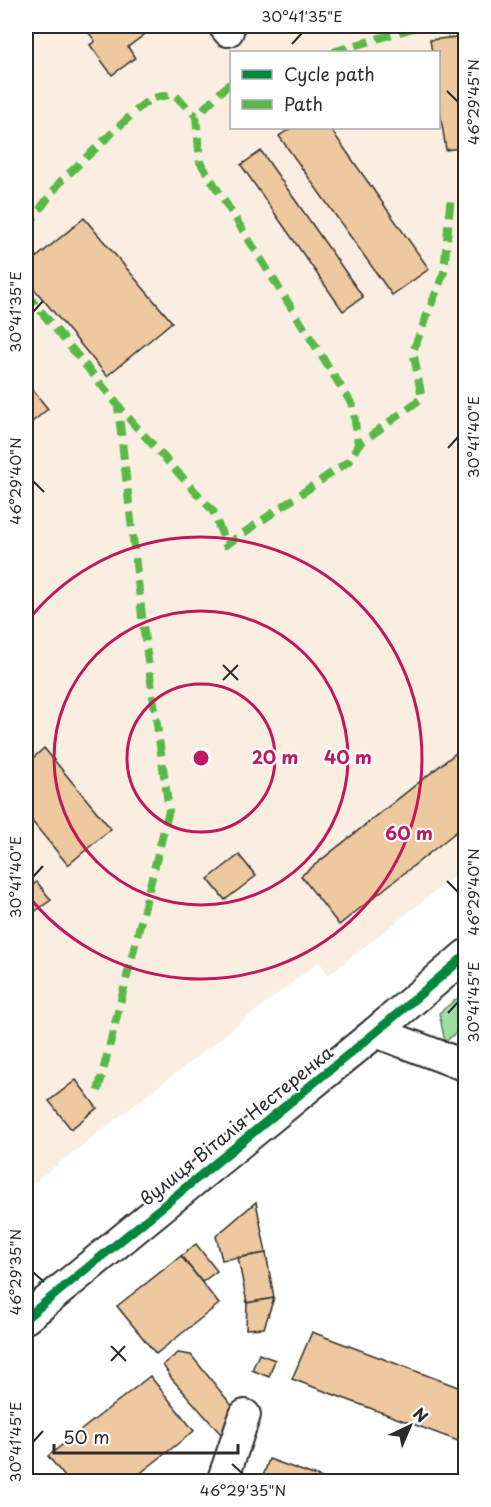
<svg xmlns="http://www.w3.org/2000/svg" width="491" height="1507" font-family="'Playpen Sans',sans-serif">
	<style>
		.built { fill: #faeee2; fill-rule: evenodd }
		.green { fill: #9ddda6; stroke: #648468; stroke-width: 1.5 }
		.building { fill: #eec89e; stroke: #2b2b2b; stroke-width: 1.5 }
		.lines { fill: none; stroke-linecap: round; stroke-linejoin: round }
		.minor-casing { stroke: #2b2b2b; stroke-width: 34 }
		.minor { stroke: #fff; stroke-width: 30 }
		.quiet { stroke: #58b947; stroke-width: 8; stroke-dasharray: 15 8; stroke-linecap: butt }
		.cycleway-casing { stroke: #fff; stroke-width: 13 }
		.cycleway { stroke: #00873e; stroke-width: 9 }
		.ticks { fill: none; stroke: #2b2b2b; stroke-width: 2 }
		.ring { fill: none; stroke: #c2185b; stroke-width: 3 }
		.labels { text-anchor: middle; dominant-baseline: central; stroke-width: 4.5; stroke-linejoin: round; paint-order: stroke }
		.street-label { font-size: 18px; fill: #2b2b2b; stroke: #fff }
		.centre { fill: #c2185b; stroke: #fff; stroke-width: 3 }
		.ring-label { font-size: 18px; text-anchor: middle; font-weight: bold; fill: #c2185b; stroke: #fff; stroke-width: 4.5; stroke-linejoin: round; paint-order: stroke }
		.neatline { fill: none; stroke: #2b2b2b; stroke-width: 2 }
		.ticks-label { font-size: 15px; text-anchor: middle; fill: #2b2b2b }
	</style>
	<rect width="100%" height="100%" fill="#fff"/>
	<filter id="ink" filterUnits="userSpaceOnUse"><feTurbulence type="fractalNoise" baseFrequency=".0167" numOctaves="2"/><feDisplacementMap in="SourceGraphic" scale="12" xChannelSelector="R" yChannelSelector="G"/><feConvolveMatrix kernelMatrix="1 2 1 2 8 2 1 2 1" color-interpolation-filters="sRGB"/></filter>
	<g filter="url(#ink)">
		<path class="built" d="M26,26H465V868L329,975L319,962L26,1189ZM231,52H438V128H231Z"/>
		<polygon class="green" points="465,992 465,1025 445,1042 439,1013"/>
		<g class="building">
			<polygon points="84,26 149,26 152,29 128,47 135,58 112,75 90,45 95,41"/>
			<polygon points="466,36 466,147 446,150 438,99 438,52 432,52 430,40"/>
			<polygon points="291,128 330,128 429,269 392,295 279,136"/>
			<polygon points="261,151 363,297 343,311 241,165"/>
			<polygon points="84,218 172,322 107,376 26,279 26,266"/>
			<polygon points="26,382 48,409 26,427"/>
			<polygon points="466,745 466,824 339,925 301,876"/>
			<polygon points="44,748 111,829 68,865 26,814 26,751 32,759"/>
			<polygon points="239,855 256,876 225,900 208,879"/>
			<polygon points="37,882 51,900 27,917 26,915 26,890"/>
			<polygon points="76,1080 97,1108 71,1129 49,1101"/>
			<polygon points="256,1202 266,1253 222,1260 216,1236"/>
			<polygon points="196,1244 217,1271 202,1282 181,1256"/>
			<polygon points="266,1253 274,1298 247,1303 238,1258"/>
			<polygon points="181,1256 219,1304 156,1354 117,1306"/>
			<polygon points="274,1298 264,1328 246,1329 247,1303"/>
			<polygon points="312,1332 466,1390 466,1444 292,1379"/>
			<polygon points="178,1353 191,1355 238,1413 226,1440 172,1379 163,1365"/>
			<polygon points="259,1354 275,1360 269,1377 252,1370"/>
			<polygon points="150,1376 194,1431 129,1482 69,1482 48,1456"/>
			<polygon points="269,1459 322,1478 320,1482 261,1482"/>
		</g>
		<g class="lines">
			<g class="minor-casing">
				<g id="minor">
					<polyline points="224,26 228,31"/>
					<polyline points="376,1032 466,1066"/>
					<polyline points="26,1318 376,1032 466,955"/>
					<polyline points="222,1482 245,1415"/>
				</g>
			</g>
			<use href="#minor" class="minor"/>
			<g class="quiet">
				<polyline points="333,52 420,26"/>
				<polyline points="231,84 228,85 196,116 200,162 353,406 358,445"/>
				<polyline points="26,228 60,182 142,105 153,98 174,94 196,116"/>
				<polyline points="26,293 132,422 213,511 226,545 349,461 358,445 422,398 413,351 444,272 451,194"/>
				<polyline points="98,1091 169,810 143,625 118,407"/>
			</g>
			<g class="cycleway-casing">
				<polyline id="cycleway" points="26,1318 376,1032 466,955"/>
			</g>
			<use href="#cycleway" class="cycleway"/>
		</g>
	</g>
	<path class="ticks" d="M292,44L302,33M447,91L458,102M33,312L43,301M448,448L458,437M33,481L44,492M223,665L238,680M223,680L238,665M33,877L43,866M447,881L458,892M448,1013L458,1002M33,1272L44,1282M111,1346L126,1361M111,1361L125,1346M33,1442L43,1431M232,1464L243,1474"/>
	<g class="ring">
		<circle cx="201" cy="758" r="74"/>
		<circle cx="201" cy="758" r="147"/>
		<path d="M26 623A221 221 0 1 1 26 893"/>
	</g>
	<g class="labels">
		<g class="street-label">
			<text transform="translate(236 1125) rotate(-39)">вулиця Віталія Нестеренка</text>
		</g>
	</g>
	<circle cx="201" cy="758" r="9" class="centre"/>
	<g class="ring-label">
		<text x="275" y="764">20 m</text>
		<text x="348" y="764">40 m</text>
		<text x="409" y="840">60 m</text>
	</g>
	<rect width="491" height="1507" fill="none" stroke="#fff" stroke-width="66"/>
	<rect x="230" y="51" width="210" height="78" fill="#ffffff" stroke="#aaaaaa" stroke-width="1.5"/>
	<rect x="242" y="70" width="30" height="9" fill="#00873e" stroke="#aaaaaa" stroke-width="1.5"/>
	<text x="284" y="81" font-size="18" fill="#2b2b2b">Cycle path</text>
	<rect x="242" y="100" width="30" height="9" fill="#58b947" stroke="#aaaaaa" stroke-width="1.5"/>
	<text x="284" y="111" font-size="18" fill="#2b2b2b">Path</text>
	<g transform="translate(410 1426) rotate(44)" stroke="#ffffff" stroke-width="4.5" paint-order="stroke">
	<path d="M0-4.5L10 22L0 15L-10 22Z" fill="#2b2b2b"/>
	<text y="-9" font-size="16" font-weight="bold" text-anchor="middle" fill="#2b2b2b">N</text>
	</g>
	<path d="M54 1444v9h184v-9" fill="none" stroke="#2b2b2b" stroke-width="3"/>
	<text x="63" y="1444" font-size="18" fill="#2b2b2b" stroke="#ffffff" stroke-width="4.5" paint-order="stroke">50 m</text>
	<rect x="33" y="33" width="425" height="1441" class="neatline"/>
	<g class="ticks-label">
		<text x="302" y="22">30°41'35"E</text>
		<text transform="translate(474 102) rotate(-90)" y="5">46°29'45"N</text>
		<text transform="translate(16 312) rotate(-90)" y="5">30°41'35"E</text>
		<text transform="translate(474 437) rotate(-90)" y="5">30°41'40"E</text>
		<text transform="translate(16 481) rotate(-90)" y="5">46°29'40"N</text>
		<text transform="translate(16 877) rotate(-90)" y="5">30°41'40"E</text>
		<text transform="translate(474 892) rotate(-90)" y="5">46°29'40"N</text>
		<text transform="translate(474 1002) rotate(-90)" y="5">30°41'45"E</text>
		<text transform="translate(16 1272) rotate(-90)" y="5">46°29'35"N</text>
		<text transform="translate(16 1442) rotate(-90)" y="5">30°41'45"E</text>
		<text x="243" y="1496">46°29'35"N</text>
	</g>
</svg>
